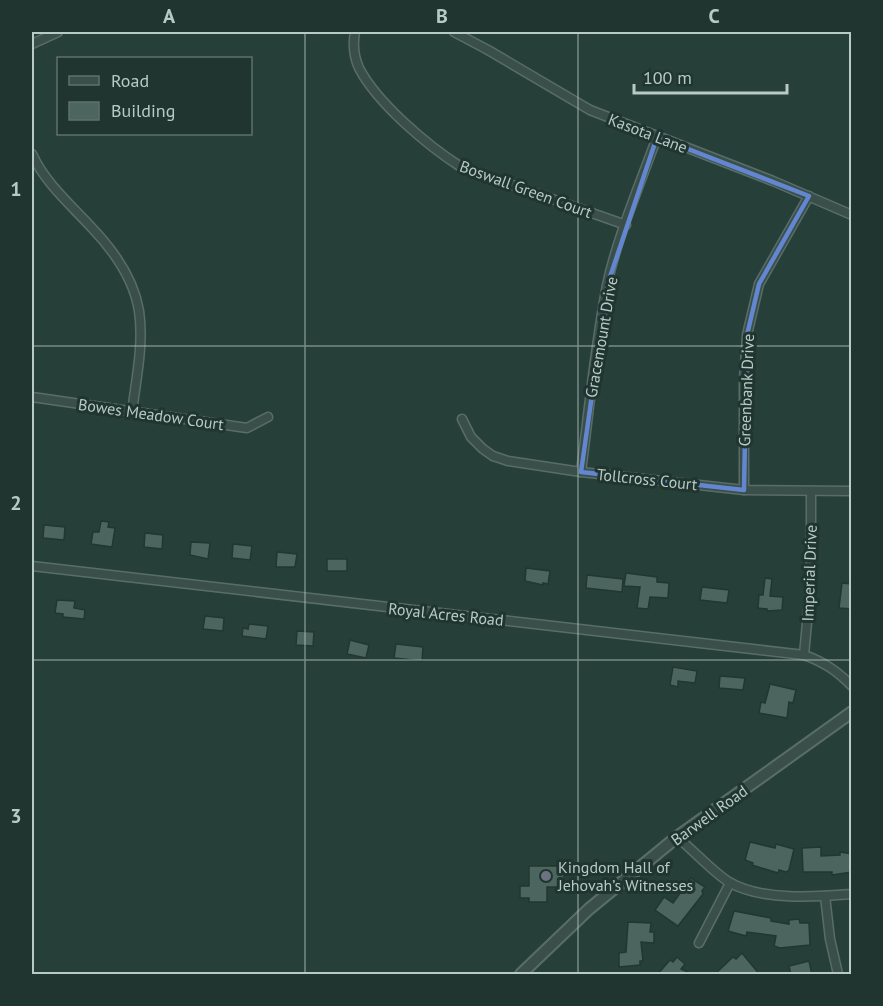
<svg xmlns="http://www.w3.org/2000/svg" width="883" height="1006" font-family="'PT Sans',sans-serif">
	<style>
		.building { fill: #4c655f; stroke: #223731; stroke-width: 1.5 }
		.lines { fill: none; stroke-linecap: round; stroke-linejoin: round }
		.minor-casing { stroke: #596d68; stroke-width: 11 }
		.tertiary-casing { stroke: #596d68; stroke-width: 14 }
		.minor { stroke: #3b4f4a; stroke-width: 8 }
		.tertiary { stroke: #3b4f4a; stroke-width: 10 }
		.marked { fill: none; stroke: #6386d0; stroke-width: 4.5; stroke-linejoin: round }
		.grid { fill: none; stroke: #b8cac6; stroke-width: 1.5; stroke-opacity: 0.55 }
		.worship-dot { fill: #6b7280; stroke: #20352f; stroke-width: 2 }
		.labels { text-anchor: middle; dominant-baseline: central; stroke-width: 6; stroke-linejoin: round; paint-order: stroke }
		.street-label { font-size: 16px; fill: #b8cac6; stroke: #20352f }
		.poi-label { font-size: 16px; fill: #b8cac6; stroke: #20352f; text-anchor: start }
		.neatline { fill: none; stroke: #b8cac6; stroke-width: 2 }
		.grid-label { font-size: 20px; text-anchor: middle; font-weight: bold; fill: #b8cac6 }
	</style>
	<rect width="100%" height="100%" fill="#273f39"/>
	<g class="building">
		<polygon points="101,521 109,522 108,527 115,528 112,547 91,544 93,532 99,532"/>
		<polygon points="44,525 65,527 64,540 43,538"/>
		<polygon points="145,533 163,535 162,549 144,547"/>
		<polygon points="191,542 210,543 208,559 190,555"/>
		<polygon points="233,544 252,546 250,560 232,558"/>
		<polygon points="277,552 297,554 295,567 276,567"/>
		<rect x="327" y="559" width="20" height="12"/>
		<polygon points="526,568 550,571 548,584 543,583 543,585 525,581"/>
		<polygon points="626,573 657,577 657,582 669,583 668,598 650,597 648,609 637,608 640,587 624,586"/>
		<polygon points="587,575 623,579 622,592 586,588"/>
		<polygon points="765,578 772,579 770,596 783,597 782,610 767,611 767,609 758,608 759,595 763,595"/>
		<polygon points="842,583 852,584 852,609 839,608"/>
		<polygon points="702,587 729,590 727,603 700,600"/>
		<polygon points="57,600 75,601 74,608 85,610 84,619 63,617 63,614 55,613"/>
		<polygon points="205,616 224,618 223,631 203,629"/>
		<polygon points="249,624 268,626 266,639 242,636 243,628 248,629"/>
		<polygon points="297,631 314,632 313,646 296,645"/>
		<polygon points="350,640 369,645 366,658 347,654"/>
		<polygon points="396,644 423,647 422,661 394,658"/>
		<polygon points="673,667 697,671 695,683 678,681 678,687 670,685"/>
		<polygon points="720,676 745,678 743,690 719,688"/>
		<polygon points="770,684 796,690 793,703 789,702 787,718 759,713 761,702 765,703"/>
		<polygon points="750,842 775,848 776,844 794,849 789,870 786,872 779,870 778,873 752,865 753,863 745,860"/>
		<polygon points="821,847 821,856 840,855 840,852 852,854 852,872 832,875 832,872 803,872 802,848"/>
		<polygon points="529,866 564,866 564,887 547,887 547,902 529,902 529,898 520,898 520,886 529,886"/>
		<polygon points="691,878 705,887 702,891 703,894 678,926 655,910 664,897 673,903"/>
		<polygon points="734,911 771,918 771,921 789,924 789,920 799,919 800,923 809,923 810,945 780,948 774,946 776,936 747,932 746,936 728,931"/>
		<polygon points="628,922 651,923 650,932 654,932 654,943 641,942 643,961 640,961 640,965 619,967 619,953 626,952"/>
		<polygon points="742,953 760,975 714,975 733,957 736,959"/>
		<polygon points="677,957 685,964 681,969 694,975 657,975 670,960 673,962"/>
		<polygon points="809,961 812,975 791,975 789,966"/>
	</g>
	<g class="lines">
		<g class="minor-casing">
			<g id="minor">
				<path d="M355,32C353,43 354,57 359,68C377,103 428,146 461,167L626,225"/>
				<polyline points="454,32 488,50 590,110 773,181 852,215"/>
				<polyline points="32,44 58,32"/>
				<path d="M32,154C45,183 71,205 92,228C114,251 134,280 139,311C144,343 136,380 132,412"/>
				<polyline points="32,397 247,428 268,417"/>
				<polyline points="462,419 471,437 483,449 493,456 508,461 581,472 744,490 852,491"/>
				<path d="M581,472C589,410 595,347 607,285C617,238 640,184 657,137"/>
				<polyline points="744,490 744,380 747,335 759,284 809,196"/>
				<path d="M32,566L804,655C824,662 837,671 852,686"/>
				<polyline points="804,655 811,579 811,491"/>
				<path d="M677,837C692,849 714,873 729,882C761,901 816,897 852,894"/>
				<polyline points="825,896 830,939 838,974"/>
				<polyline points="699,943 730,883"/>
			</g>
		</g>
		<g class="tertiary-casing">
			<polyline id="tertiary" points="521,974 589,909 677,837 852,712"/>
		</g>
		<use href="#minor" class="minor"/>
		<use href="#tertiary" class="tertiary"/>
	</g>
	<path class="marked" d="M657,137L809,196L759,284L747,335L744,490L581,472L608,283Z"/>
	<path class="grid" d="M305,32V974M578,32V974M32,346H852M32,660H852"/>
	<circle class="worship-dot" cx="546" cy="876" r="6"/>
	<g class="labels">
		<g class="street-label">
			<text transform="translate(648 133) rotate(21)">Kasota Lane</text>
			<text transform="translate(526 189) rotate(20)">Boswall Green Court</text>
			<text transform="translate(601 337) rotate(-80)">Gracemount Drive</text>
			<text transform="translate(746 390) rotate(-88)">Greenbank Drive</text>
			<text transform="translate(151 414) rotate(8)">Bowes Meadow Court</text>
			<text transform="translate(647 479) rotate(6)">Tollcross Court</text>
			<text transform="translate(809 573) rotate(-88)">Imperial Drive</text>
			<text transform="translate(446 614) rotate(6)">Royal Acres Road</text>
			<text transform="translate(709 815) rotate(-36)">Barwell Road</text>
		</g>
		<g class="poi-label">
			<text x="558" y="867">Kingdom Hall of<tspan x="558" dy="18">Jehovah’s Witnesses</tspan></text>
		</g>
	</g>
	<rect width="883" height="1006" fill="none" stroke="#20352f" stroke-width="66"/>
	<rect x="57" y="57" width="195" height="78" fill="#20352f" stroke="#5d716b" stroke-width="1.5"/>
	<rect x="69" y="76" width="30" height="9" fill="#3b4f4a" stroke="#5d716b" stroke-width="1.5"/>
	<text x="111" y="87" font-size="18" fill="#b8cac6">Road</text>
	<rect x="69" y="102" width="30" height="18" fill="#4c655f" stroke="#5d716b" stroke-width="1.5"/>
	<text x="111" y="117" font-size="18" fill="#b8cac6">Building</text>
	<path d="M634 84v9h153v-9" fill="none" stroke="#b8cac6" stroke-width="3"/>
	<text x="643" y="84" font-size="18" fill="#b8cac6" stroke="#20352f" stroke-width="4.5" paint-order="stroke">100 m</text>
	<rect x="33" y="33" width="817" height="940" class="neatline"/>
	<g class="grid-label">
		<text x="169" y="23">A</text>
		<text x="442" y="23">B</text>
		<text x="714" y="23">C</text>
		<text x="16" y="196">1</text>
		<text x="16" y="510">2</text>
		<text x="16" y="823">3</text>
	</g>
</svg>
